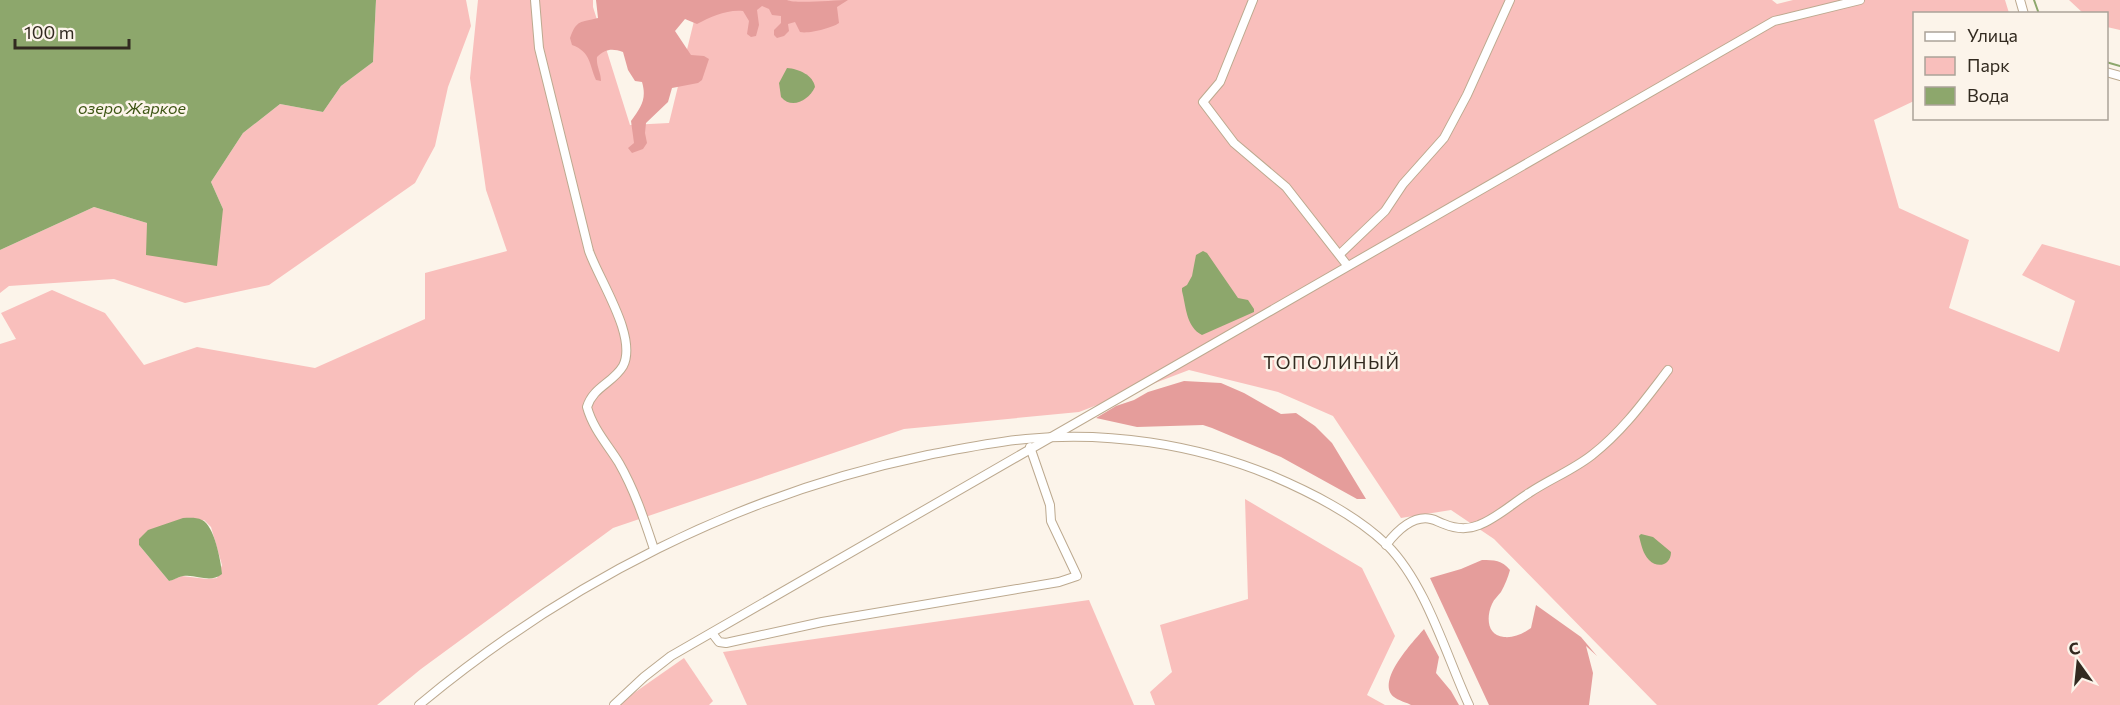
<svg xmlns="http://www.w3.org/2000/svg" width="2120" height="705" font-family="Commissioner,sans-serif">
	<style>
		.green { fill: #f9bfbc; fill-rule: evenodd }
		.forest { fill: #e59d9b }
		.water { fill: #8da76c }
		.lines { fill: none; stroke-linecap: round; stroke-linejoin: round }
		.stream { stroke: #8da76c; stroke-width: 2 }
		.minor-casing { stroke: #bca98f; stroke-width: 10 }
		.minor { stroke: #fff; stroke-width: 8 }
		.labels { text-anchor: middle; dominant-baseline: central; stroke-width: 5; stroke-linejoin: round; paint-order: stroke }
		.water-label { font-size: 16px; font-style: italic; fill: #3e5615; stroke: #fcf4ea }
		.quarter-label { font-size: 18px; letter-spacing: 1.5px; fill: #322a20; stroke: #fcf4ea }
	</style>
	<rect width="100%" height="100%" fill="#fcf4ea"/>
	<g class="green">
		<polygon points="376,0 466,0 471,26 448,87 435,146 415,183 269,285 185,303 114,279 9,286 0,293 0,250 94,207 147,223 223,209 211,182 243,133 280,104 323,112 341,86 373,62"/>
		<path d="M478,0H593V7L630,125L669,123L694,21L739,0H1772L1777,4L1793,0H2005L2009,13L1914,14V101L1874,120L1899,208L1969,240L1949,308L2059,352L2075,301L2022,275L2042,244L2120,266V705H1657L1494,539L1451,510L1401,518L1333,416L1278,392L1189,370L1079,412L904,429L613,528L421,669L377,705H0V344L16,339L1,313L52,290L105,313L144,365L197,347L315,368L425,319V273L507,251L486,190L470,78ZM204,520L211,527L222,565L217,578L207,579L182,576L169,581L139,545Z"/>
		<polygon points="2069,0 2120,0 2120,30 2107,27 2106,14 2083,13"/>
		<polygon points="1245,499 1362,568 1395,636 1367,695 1385,705 1155,705 1150,692 1172,672 1160,625 1248,599"/>
		<polygon points="1089,600 1134,705 747,705 723,652"/>
		<polygon points="684,658 713,701 709,705 619,705 624,700"/>
	</g>
	<g class="forest">
		<path d="M596,0H787C795,4 835,0 848,0L837,7L839,23C832,28 809,34 800,32L795,22L788,24L789,31L784,36L777,38L774,35V30L781,23V16L772,15L769,9L762,6L757,10L759,25L756,36L751,37L747,34L749,21L743,11C728,9 710,17 697,24L685,19L675,31L691,55L704,56L709,59L702,80L698,83L672,88L668,102L646,123L645,133L647,143L643,149L632,153L628,148L634,143L631,121C641,107 647,99 642,82L635,81L628,70L623,52C612,48 605,49 597,57C596,66 601,72 601,81L596,80C589,64 591,52 572,45L570,38C577,19 580,23 598,18Z"/>
		<polygon points="1184,381 1221,383 1244,393 1281,414 1296,413 1315,426 1332,443 1366,499 1357,499 1281,457 1212,428 1203,425 1137,427 1096,418 1116,406 1134,400 1148,392"/>
		<path d="M1482,560C1494,560 1502,560 1510,570C1508,577 1505,585 1501,592C1498,596 1494,599 1492,604C1486,617 1487,636 1504,637C1513,638 1523,634 1531,628L1536,605L1581,637L1597,656L1586,646L1593,673L1589,705H1489L1430,578L1461,569Z"/>
		<path d="M1424,629L1439,657L1436,673L1451,691L1459,705C1449,705 1419,705 1411,705C1408,703 1397,700 1394,697C1375,681 1414,641 1424,629Z"/>
	</g>
	<g class="water">
		<polygon points="0,0 376,0 373,62 341,86 323,112 280,104 243,133 211,182 223,209 217,266 146,255 147,223 94,207 0,250"/>
		<path d="M787,68C799,69 813,75 815,87C809,100 792,110 781,97L779,83Z"/>
		<path d="M1203,251L1207,253L1238,298L1248,300L1254,309V312L1202,335C1186,327 1186,306 1182,291V288L1187,285L1192,276L1196,255Z"/>
		<path d="M183,518C189,518 196,517 202,520C214,525 221,561 222,574C209,584 198,574 183,576C178,577 174,580 169,581L139,545V539L148,530Z"/>
		<path d="M1641,534L1653,537L1671,552C1671,565 1658,569 1649,560C1643,554 1641,544 1639,536Z"/>
	</g>
	<g class="lines">
		<g class="stream">
			<polyline points="2034,0 2039,14"/>
			<polyline points="2106,62 2120,66"/>
		</g>
		<g class="minor-casing">
			<g id="minor">
				<path d="M535,0L539,48L589,251C599,280 638,337 623,366C613,383 593,387 587,407C593,429 608,445 619,463C635,491 644,519 654,549"/>
				<polyline points="1253,0 1220,82 1203,102 1234,143 1286,187 1347,265"/>
				<polyline points="2020,0 2024,14"/>
				<polyline points="2106,72 2120,76"/>
				<polyline points="1340,254 1385,211 1403,184 1444,138 1467,95 1510,0"/>
				<path d="M1386,545C1396,532 1413,515 1431,519C1436,520 1440,523 1444,524C1456,529 1467,530 1479,525C1497,518 1513,503 1529,493C1550,479 1573,470 1592,455C1623,431 1645,400 1668,370"/>
				<polyline points="712,633 719,642 726,643 822,622 1059,582 1077,576 1051,521 1050,505 1030,447"/>
				<path d="M419,705C567,582 739,494 928,455C960,449 993,442 1026,439C1107,431 1194,444 1270,475C1310,492 1355,514 1387,545C1426,584 1446,655 1469,705"/>
				<polyline points="614,705 644,677 671,656 1774,21 1860,0"/>
			</g>
		</g>
		<use href="#minor" class="minor"/>
	</g>
	<g class="labels">
		<g class="water-label">
			<text x="132" y="107">озеро Жаркое</text>
		</g>
		<g class="quarter-label">
			<text x="1332" y="362">ТОПОЛИНЫЙ</text>
		</g>
	</g>
	<rect x="1913" y="12" width="195" height="108" fill="#fcf4ea" stroke="#aba399" stroke-width="1.5"/>
	<rect x="1925" y="32" width="30" height="9" fill="#ffffff" stroke="#aba399" stroke-width="1.5"/>
	<text x="1967" y="42" font-size="18" fill="#322a20">Улица</text>
	<rect x="1925" y="57" width="30" height="18" fill="#f9bfbc" stroke="#aba399" stroke-width="1.5"/>
	<text x="1967" y="72" font-size="18" fill="#322a20">Парк</text>
	<rect x="1925" y="87" width="30" height="18" fill="#8da76c" stroke="#aba399" stroke-width="1.5"/>
	<text x="1967" y="102" font-size="18" fill="#322a20">Вода</text>
	<g transform="translate(2078 663) rotate(345)" stroke="#fcf4ea" stroke-width="4.5" paint-order="stroke">
	<path d="M0-4.5L10 22L0 15L-10 22Z" fill="#322a20"/>
	<text y="-9" font-size="16" font-weight="bold" text-anchor="middle" fill="#322a20">С</text>
	</g>
	<path d="M15 39v9h114v-9" fill="none" stroke="#322a20" stroke-width="3"/>
	<text x="24" y="39" font-size="18" fill="#322a20" stroke="#fcf4ea" stroke-width="4.5" paint-order="stroke">100 m</text>
</svg>
